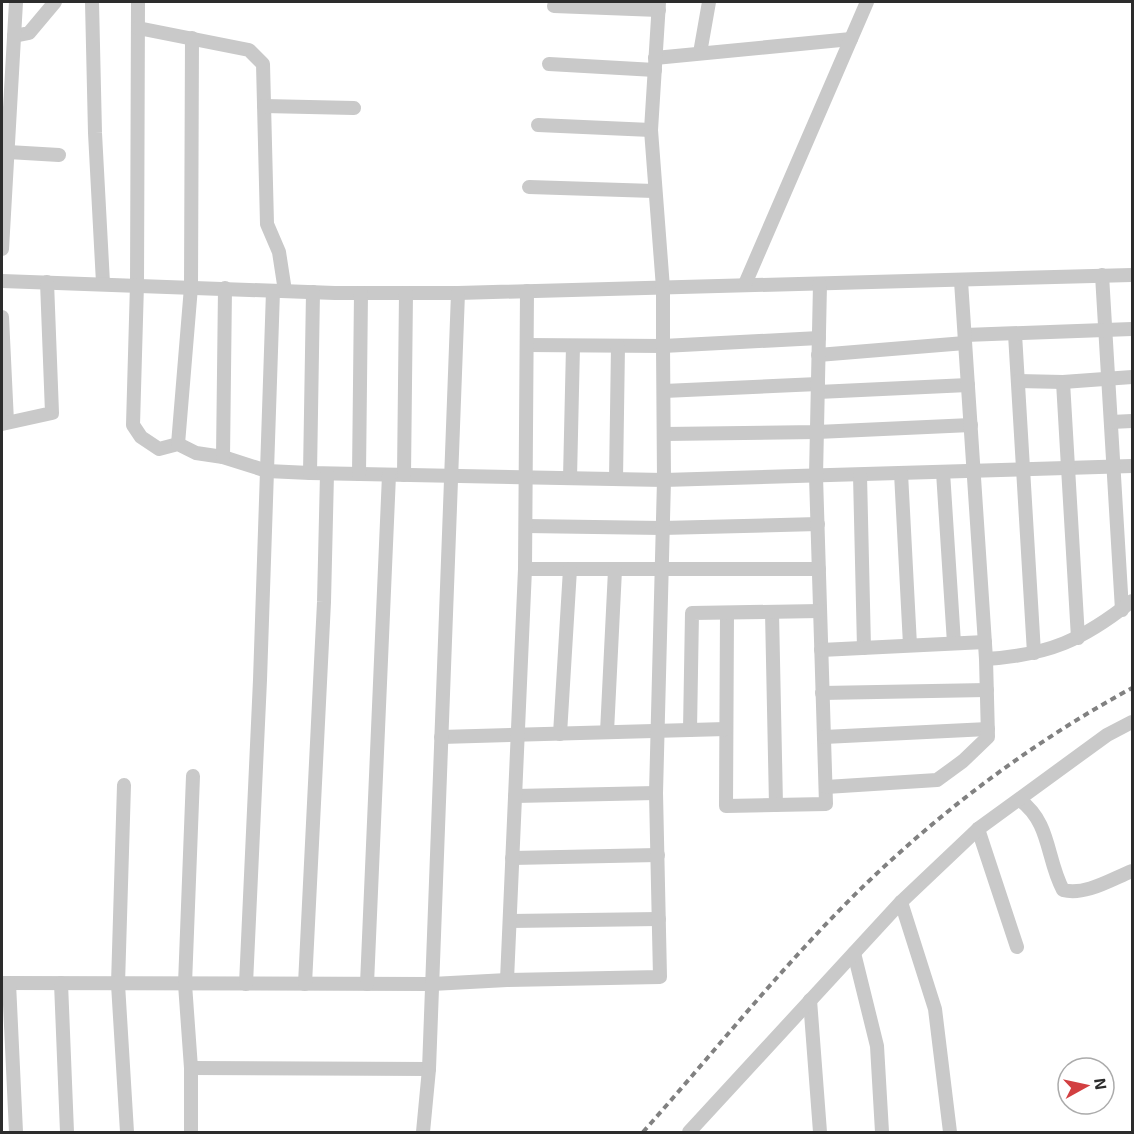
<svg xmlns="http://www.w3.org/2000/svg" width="1134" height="1134" font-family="'Exo 2',sans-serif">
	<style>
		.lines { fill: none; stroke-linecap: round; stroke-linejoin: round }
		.minor { stroke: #c9c9c9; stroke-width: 14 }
		.rail { stroke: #818181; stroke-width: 4; stroke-dasharray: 6 4.5; stroke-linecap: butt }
	</style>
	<rect width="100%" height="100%" fill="#fff"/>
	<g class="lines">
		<g class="minor">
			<polyline points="92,2 95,133 103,283"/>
			<polyline points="138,2 137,284 133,425 141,437 159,449 178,444 196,453 223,457 267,471 310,473 664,480 1132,466"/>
			<polyline points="554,6 659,10"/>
			<polyline points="138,28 249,50 263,64 267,224 279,252 285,291"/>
			<polyline points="14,36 29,33 55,2"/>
			<polyline points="700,53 709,2"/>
			<polyline points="655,58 851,39"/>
			<polyline points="549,64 655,70"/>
			<polyline points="264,106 354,108"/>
			<polyline points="538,125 651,130"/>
			<polyline points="8,152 59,155"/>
			<polyline points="529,187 654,191"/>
			<polyline points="2,249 16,2"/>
			<polyline points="1102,275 1122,610"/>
			<polyline points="2,281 335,293 458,293 1132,275"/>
			<polyline points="745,284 867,2"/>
			<polyline points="2,317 7,422"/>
			<polyline points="1015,334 1034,653"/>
			<polyline points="965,335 1132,329"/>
			<polyline points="527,345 663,346 819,338"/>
			<polyline points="818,355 965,343"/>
			<polyline points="1018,381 1063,382 1132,377"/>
			<polyline points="1063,382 1078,638"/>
			<polyline points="664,391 818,384"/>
			<polyline points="818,392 968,385"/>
			<polyline points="1111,422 1132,421"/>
			<polyline points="2,424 52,413 47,282"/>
			<polyline points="664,434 817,432 971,425"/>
			<polyline points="178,444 191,287 192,38"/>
			<polyline points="223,457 225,288"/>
			<polyline points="943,472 954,643"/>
			<polyline points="310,473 313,292"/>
			<polyline points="901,473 910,645"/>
			<polyline points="359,474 361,293"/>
			<polyline points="404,475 406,293"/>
			<polyline points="860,475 864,648"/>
			<polyline points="570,478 573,346"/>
			<polyline points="616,479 618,346"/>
			<polyline points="526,526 662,528 818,524"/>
			<polyline points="525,569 819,569"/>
			<polyline points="772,612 776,805"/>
			<polyline points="727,613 726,806 826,804 816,476 820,284"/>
			<polyline points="821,650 985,642"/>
			<path d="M986,659C1049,655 1083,640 1132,601"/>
			<polyline points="822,693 987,690"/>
			<polyline points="690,730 692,613 820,611"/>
			<polyline points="607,732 615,570"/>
			<polyline points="560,734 570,569"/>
			<polyline points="441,737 726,729"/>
			<polyline points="824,737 988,729"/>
			<polyline points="124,785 118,984 127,1132"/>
			<polyline points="826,787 937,780 963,761 988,737 986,659 961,281"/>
			<polyline points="515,796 656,793"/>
			<path d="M1020,800C1051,823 1046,858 1063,890C1085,896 1112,879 1132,871"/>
			<polyline points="978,829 1017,947"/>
			<polyline points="512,858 658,855"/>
			<polyline points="901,902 935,1009 950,1132"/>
			<polyline points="510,921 659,919"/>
			<polyline points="854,953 877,1046 882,1132"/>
			<polyline points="507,980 525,569 527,291"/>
			<polyline points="2,983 432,984 507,980 660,977 656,793 664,480 663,346 663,288 651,130 659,2"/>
			<polyline points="9,983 16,1132"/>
			<polyline points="61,983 67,1132"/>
			<polyline points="246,984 260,680 273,291"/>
			<polyline points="305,984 324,602 327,474"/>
			<polyline points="367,984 389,475"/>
			<polyline points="810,1000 820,1132"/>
			<polyline points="191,1068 429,1069"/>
			<polyline points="191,1132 191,1068 185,984 193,776"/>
			<polyline points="423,1132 429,1069 458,293"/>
			<polyline points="689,1132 901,902 978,829 1107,735 1132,722"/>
		</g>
		<path class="rail" d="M643,1132C718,1048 790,956 872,878C950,804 1038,739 1132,688"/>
	</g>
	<rect width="1134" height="1134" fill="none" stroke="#2c2c2c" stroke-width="6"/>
	<g transform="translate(1086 1086) rotate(82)"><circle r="28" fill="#ffffff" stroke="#ababab" stroke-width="1.5"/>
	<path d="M0-4.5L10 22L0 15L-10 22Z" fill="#d23f41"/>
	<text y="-9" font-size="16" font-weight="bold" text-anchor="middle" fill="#2c2c2c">N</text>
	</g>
</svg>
